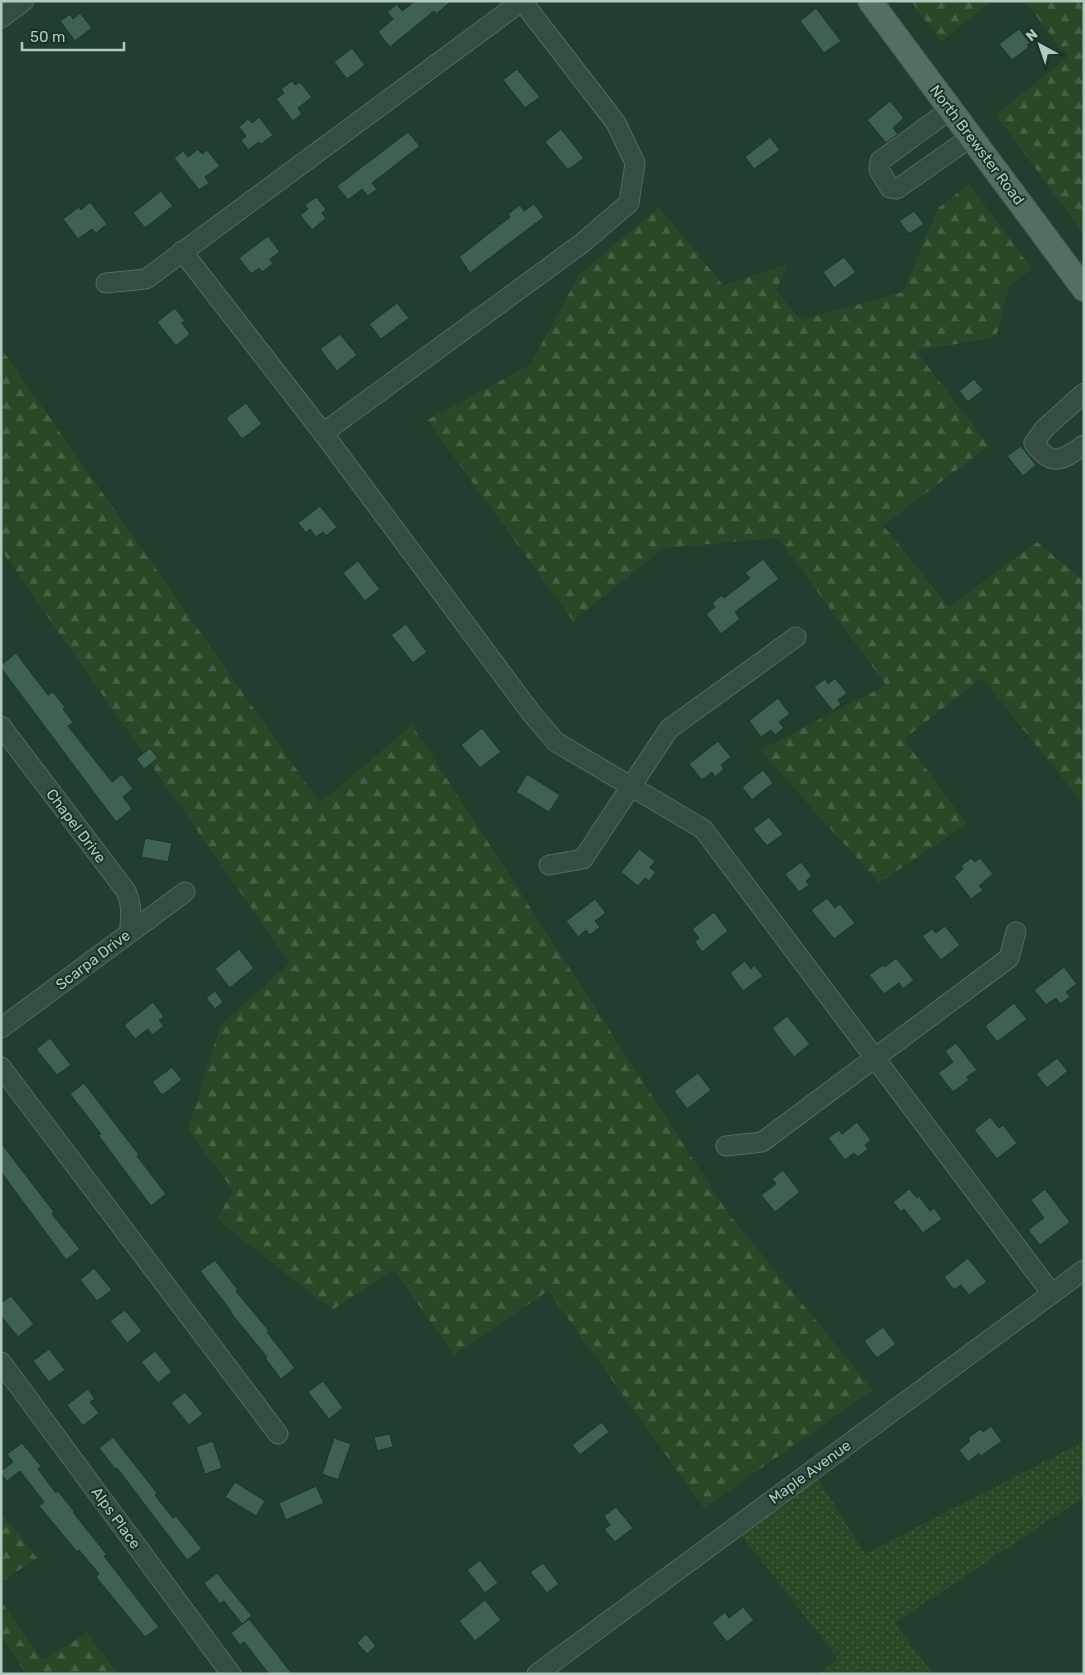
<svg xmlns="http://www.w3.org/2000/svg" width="1085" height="1675" font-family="Rubik,sans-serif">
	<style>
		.grass { fill: url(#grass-dots) }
		.forest { fill: url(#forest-firs) }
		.building { fill: #3f614f; stroke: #1c3528 }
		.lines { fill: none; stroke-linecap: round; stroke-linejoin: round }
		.minor-casing { stroke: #536c5f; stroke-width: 21 }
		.major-casing { stroke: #415a4d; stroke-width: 26 }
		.minor { stroke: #354e41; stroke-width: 19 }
		.major { stroke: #536f60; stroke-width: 24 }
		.labels { text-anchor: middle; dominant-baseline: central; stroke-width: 4; stroke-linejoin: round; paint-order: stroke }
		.street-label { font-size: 15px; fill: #b1cabd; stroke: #1a3326 }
	</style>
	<defs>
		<pattern id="grass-dots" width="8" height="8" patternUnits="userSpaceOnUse" patternTransform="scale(1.25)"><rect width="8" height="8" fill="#2c4728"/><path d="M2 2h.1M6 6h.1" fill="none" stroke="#486045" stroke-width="1.8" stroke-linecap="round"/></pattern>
		<pattern id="forest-firs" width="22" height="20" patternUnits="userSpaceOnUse" patternTransform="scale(1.25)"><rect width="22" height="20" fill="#2c4728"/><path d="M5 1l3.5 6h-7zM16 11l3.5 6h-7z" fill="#486045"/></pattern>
	</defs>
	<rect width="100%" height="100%" fill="#213e2f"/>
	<polygon class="grass" points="1084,1441 1084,1497 895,1623 933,1674 819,1674 838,1659 734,1526 811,1468 865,1554"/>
	<g class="forest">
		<polygon points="911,1 992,1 941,42"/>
		<polygon points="1025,1 1084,1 1083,233 996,115 1067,57"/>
		<polygon points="969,184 1032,269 1009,286 996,337 916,351 989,446 883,525 949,607 1037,542 1084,581 1084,805 982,678 904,739 967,824 879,883 760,750 886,685 778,538 664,548 573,621 427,420 530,365 579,275 659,207 723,285 788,264 776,291 801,320 903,292 938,208"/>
		<polygon points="1,348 320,803 412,725 728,1213 873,1390 704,1508 548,1291 454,1355 394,1270 332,1310 217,1219 233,1190 188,1130 220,1026 290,963 1,550"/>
		<polygon points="1,1512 37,1558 1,1582"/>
		<polygon points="1,1601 42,1660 87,1633 118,1674 26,1674 1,1636"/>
	</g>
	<g class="building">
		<polygon points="415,1 452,1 436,14 434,11 390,47 378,32 393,19 387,12 397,4 402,11"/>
		<polygon points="816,8 841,41 824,53 800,21"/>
		<polygon points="80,13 92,28 75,41 60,21 70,14 73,19"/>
		<polygon points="1019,29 1030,43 1027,45 1029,47 1012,60 999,44"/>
		<polygon points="352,48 365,65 347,79 334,62"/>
		<polygon points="517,69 540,97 525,108 503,80"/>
		<polygon points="292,81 295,85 300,82 312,97 298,108 302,114 293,121 276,99 284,93 281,89"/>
		<polygon points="890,101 904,118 893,128 898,134 886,143 867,120"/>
		<polygon points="259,117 273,135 261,144 259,142 248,150 241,140 246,136 239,127 248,119 252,123"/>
		<polygon points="561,129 584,158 568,170 545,142"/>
		<polygon points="408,132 420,146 372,183 377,189 368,196 362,189 348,200 337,186"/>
		<polygon points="770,137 780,150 754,169 745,157"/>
		<polygon points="198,149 202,154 207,150 220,166 205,177 209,183 199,190 174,158 183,151 188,157"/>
		<polygon points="161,191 173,206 145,228 133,213"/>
		<polygon points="316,197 326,209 322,213 326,218 312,230 300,215 308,209 305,205"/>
		<polygon points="90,202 107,224 96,233 92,229 78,239 63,219 79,207 81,210"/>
		<polygon points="534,204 544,217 470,273 459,257 510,217 508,214 520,205 524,211"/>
		<polygon points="914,211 924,224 909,234 899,221"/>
		<polygon points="268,236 280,252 270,259 273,264 262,272 259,268 251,274 239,258"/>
		<polygon points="844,257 856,272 834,288 823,272"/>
		<polygon points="397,303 409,318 381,339 369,324"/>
		<polygon points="175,308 185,321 182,323 190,334 176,346 157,322"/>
		<polygon points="340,334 357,355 337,371 320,349"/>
		<polygon points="974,379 983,390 968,402 959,391"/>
		<polygon points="246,403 262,424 242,439 226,418"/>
		<polygon points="1021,446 1036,465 1023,476 1007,456"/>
		<polygon points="320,506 337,527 326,536 323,532 316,537 310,529 306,533 298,523"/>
		<polygon points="763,559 779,579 735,612 740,619 721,634 706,614 715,607 712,603 722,595 724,598 750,578 745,573"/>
		<polygon points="358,561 380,589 365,601 343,573"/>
		<polygon points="406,624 427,652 413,663 391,635"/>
		<polygon points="16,653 48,695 53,692 65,707 63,709 73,722 68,726 112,782 122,774 133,789 123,797 132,809 116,822 1,668 1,665"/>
		<polygon points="835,678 847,693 838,700 841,704 833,711 814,687 825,679 828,684"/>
		<polygon points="778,698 790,714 779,722 784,728 775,735 771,730 761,737 749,721"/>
		<polygon points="482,728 501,752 480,768 461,745"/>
		<polygon points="718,741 731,757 721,765 724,769 715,777 712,772 702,780 689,764"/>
		<polygon points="150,748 158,758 144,769 136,759"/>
		<polygon points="763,770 773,783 752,800 742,787"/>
		<polygon points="527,774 560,795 549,812 516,792"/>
		<polygon points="769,817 783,834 767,846 753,829"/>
		<polygon points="145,838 172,843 168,862 141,857"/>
		<polygon points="639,849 655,861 650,868 656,872 649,881 645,878 638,886 621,872"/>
		<polygon points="971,858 975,862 980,858 993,874 979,886 983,890 971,899 954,877 963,869 961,866"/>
		<polygon points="801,862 812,876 806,881 809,885 799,892 785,874"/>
		<polygon points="827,898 835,908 840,904 855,923 834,939 811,910"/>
		<polygon points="595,899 606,913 595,921 600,927 590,935 586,930 578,937 566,921"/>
		<polygon points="714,912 728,931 702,952 695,942 699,938 692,929"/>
		<polygon points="945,926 960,945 941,960 922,936 932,929 936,933"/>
		<polygon points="239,949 254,968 230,988 215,969"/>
		<polygon points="896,958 914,980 903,989 899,983 884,994 869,975 883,965 885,967"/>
		<polygon points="745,961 751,969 754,965 763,976 743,991 730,973"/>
		<polygon points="1064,967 1077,984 1066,992 1070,997 1060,1004 1056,998 1046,1005 1034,990"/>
		<polygon points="215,991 223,1002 215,1009 206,998"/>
		<polygon points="153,1002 164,1017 159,1020 164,1026 152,1035 148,1029 135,1039 124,1025"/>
		<polygon points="1014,1003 1027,1019 997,1042 985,1026"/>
		<polygon points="787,1016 810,1044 794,1057 772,1028"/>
		<polygon points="50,1038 71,1065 57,1075 36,1049"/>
		<polygon points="956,1043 977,1070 967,1077 969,1080 953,1092 938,1073 953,1062 945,1051"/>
		<polygon points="1057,1058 1068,1071 1047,1088 1036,1074"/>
		<polygon points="172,1067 182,1080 162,1095 152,1082"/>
		<polygon points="698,1073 711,1090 687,1109 674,1091"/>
		<polygon points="84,1083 139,1155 137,1156 166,1194 151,1206 98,1135 101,1134 70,1094"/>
		<polygon points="990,1117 999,1128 1003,1125 1017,1143 997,1159 974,1130"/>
		<polygon points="857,1122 871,1140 865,1145 868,1149 858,1157 854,1153 845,1160 828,1138 839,1130 842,1134"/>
		<polygon points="1,1143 54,1212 52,1214 80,1249 66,1260 1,1172"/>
		<polygon points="783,1170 800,1192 775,1212 761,1195 776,1184 772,1179"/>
		<polygon points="909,1189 917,1198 919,1196 930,1211 934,1208 942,1219 923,1233 904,1209 901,1212 893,1202"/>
		<polygon points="1045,1189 1070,1222 1040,1245 1028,1230 1044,1218 1031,1200"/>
		<polygon points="968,1258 987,1282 969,1295 961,1285 954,1290 944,1277"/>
		<polygon points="215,1260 238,1290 236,1291 269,1331 267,1332 295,1368 281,1379 265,1358 267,1357 230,1312 231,1311 200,1271"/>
		<polygon points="94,1268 112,1290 97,1301 80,1280"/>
		<polygon points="11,1296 34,1324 18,1337 1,1316 1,1303"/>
		<polygon points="125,1310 142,1331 127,1343 110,1321"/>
		<polygon points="883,1327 896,1344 877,1358 864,1341"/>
		<polygon points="49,1349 65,1370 49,1382 33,1361"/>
		<polygon points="155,1351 172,1372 158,1383 141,1362"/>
		<polygon points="323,1381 343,1408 329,1419 308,1392"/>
		<polygon points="88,1389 95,1399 90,1402 99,1413 83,1426 67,1405"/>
		<polygon points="185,1392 203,1414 189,1425 171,1403"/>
		<polygon points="602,1422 609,1432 580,1455 572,1445"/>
		<polygon points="991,1426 1002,1441 981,1456 979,1453 968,1462 959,1450 970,1441 968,1438 980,1429 983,1432"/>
		<polygon points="390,1434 393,1447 377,1451 374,1437"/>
		<polygon points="113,1437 157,1493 155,1495 173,1518 176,1516 202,1549 187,1560 117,1468 115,1469 99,1448"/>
		<polygon points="334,1438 351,1444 338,1480 322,1474"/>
		<polygon points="213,1441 222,1468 205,1474 196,1447"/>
		<polygon points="22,1443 41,1466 38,1469 56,1493 58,1491 74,1511 73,1512 107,1555 104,1556 159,1627 145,1637 96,1577 99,1574 79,1550 77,1552 39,1506 44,1502 20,1471 7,1481 1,1474 1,1471 13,1462 7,1454"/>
		<polygon points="235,1482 265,1501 256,1516 225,1497"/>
		<polygon points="316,1486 324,1503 286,1520 279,1503"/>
		<polygon points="616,1507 633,1528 615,1542 604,1529 610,1525 604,1516"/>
		<polygon points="480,1560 498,1583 485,1593 467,1570"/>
		<polygon points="543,1563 559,1584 547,1593 530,1572"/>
		<polygon points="217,1573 252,1616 242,1624 224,1601 220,1604 204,1583"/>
		<polygon points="485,1600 501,1620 475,1641 459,1621"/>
		<polygon points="743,1607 754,1620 727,1642 712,1623 725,1612 729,1618"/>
		<polygon points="249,1619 276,1653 292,1674 269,1674 244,1642 240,1645 231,1633"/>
		<polygon points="366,1634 376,1646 367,1654 357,1643"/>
	</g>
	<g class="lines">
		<g class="minor-casing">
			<g id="minor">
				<polyline points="1,18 24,1"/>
				<polyline points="951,109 880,161 879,170 890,188 897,189 971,137"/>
				<polyline points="182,251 323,433 532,714 556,742 703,829 1052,1294"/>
				<polyline points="106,283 146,279 522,1"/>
				<path d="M1084,393L1045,428L1034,443C1052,468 1062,460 1084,445"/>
				<polyline points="323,433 581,244 629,203 635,163 616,123 522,1"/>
				<path d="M1,726L126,891C133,907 130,916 130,932"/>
				<polyline points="549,865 583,859 669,729 796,637"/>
				<polyline points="1,1028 185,892"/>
				<polyline points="1,1067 278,1434"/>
				<polyline points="726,1146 762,1142 1009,958 1016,932"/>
				<polyline points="1,1362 231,1674"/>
				<polyline points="537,1674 1084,1270"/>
			</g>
		</g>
		<g class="major-casing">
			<polyline id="major" points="870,1 1084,289"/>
		</g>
		<use href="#minor" class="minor"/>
		<use href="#major" class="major"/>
	</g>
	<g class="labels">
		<g class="street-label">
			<text transform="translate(977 145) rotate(53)">North Brewster Road</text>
			<text transform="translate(76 826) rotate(53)">Chapel Drive</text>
			<text transform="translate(93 960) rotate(-37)">Scarpa Drive</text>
			<text transform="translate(810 1472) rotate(-36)">Maple Avenue</text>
			<text transform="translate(116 1518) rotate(54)">Alps Place</text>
		</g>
	</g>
	<rect width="1085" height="1675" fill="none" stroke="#b1cabd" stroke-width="5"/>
	<g transform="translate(1040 45) rotate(320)" stroke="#1a3326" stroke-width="4" paint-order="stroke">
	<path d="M0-4L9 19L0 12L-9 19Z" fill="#b1cabd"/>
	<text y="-8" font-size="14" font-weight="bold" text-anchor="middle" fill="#b1cabd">N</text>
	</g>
	<path d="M22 42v8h102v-8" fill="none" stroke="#b1cabd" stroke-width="2.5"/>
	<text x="30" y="42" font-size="15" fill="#b1cabd" stroke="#1a3326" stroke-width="4" paint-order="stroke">50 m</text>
</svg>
